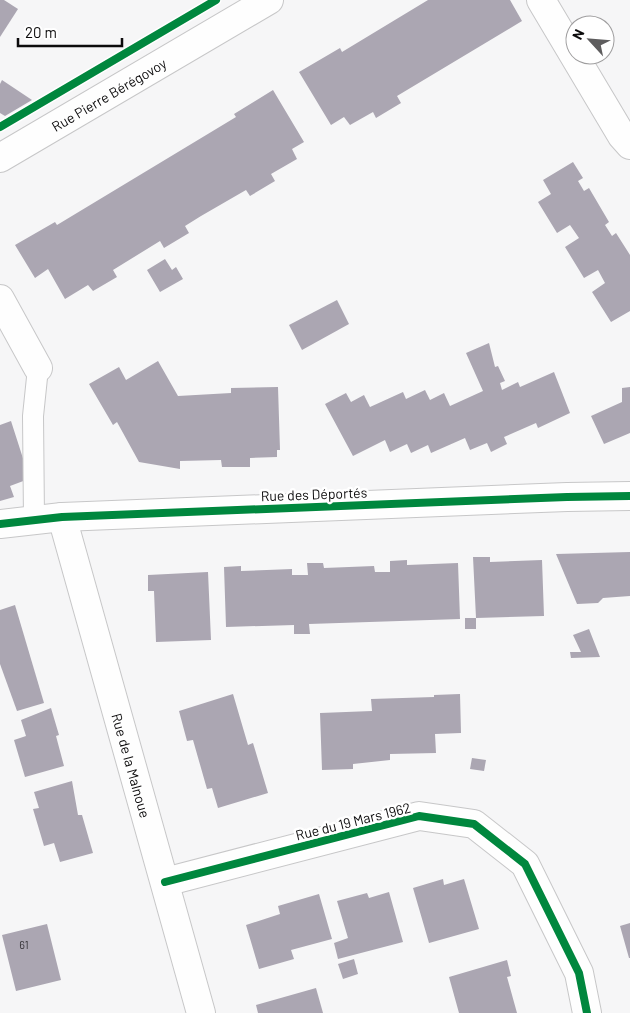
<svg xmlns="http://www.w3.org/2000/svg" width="630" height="1013" font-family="Barlow,sans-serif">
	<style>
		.building { fill: #aba6b2 }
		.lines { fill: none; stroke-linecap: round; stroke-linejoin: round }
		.lane-casing { stroke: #c7c7c8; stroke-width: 22 }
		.street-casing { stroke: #c7c7c8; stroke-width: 30 }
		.secondary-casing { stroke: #c7c7c8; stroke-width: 30 }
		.lane { stroke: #fefefe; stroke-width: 20 }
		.street { stroke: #fefefe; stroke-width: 28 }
		.secondary { stroke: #fefefe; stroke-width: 28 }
		.cycleway-casing { stroke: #fff; stroke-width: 11 }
		.cycleway { stroke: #00873e; stroke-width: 8 }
		.labels { text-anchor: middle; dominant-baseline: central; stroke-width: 5; stroke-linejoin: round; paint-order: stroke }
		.number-label { font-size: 11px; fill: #343236 }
		.street-label { font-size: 14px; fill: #0c0b0c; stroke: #fff }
	</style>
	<rect width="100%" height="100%" fill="#f6f6f7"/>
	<g class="building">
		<polygon points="0,0 4,0 18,9 0,37"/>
		<polygon points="428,0 510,0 522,21 397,96 401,103 376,118 373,112 350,125 344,117 331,125 299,72 340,48 342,52"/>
		<polygon points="2,80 32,100 5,116 0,113 0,84"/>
		<polygon points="273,90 304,142 292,149 297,159 271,174 275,181 250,196 246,190 201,216 185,226 189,233 164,248 160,241 113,270 117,277 93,291 88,285 65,299 48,269 35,278 15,245 55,222 57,225 236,117 234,114"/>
		<polygon points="573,162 583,178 578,181 584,191 589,188 609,222 605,225 612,236 616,233 630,255 630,311 611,322 592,292 605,283 598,270 584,278 565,247 579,238 570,225 557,233 538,202 551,194 543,180"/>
		<polygon points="165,259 172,270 176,267 183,279 160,292 147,270"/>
		<polygon points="337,300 349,324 302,350 289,325"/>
		<polygon points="489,343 495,367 498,366 505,381 500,383 502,390 518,382 520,387 554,372 570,413 538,428 536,423 504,437 507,444 491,452 487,443 470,450 465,438 431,453 428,445 411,453 407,444 390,452 385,440 353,456 325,404 346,393 351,402 364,395 370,407 403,392 406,399 425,390 430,400 444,393 450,406 483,391 466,353"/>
		<polygon points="158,361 178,396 231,393 231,388 278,387 280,450 277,450 277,457 250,458 250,467 222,467 221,460 180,461 180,469 139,462 117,422 113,425 89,384 119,367 126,380"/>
		<polygon points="630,387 630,433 604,444 591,416 622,402 622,388"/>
		<polygon points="11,421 28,474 26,480 10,486 14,497 0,501 0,425"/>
		<polygon points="630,552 630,596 603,598 598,603 577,604 556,554"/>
		<polygon points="473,557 490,557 490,562 542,560 544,616 476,618"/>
		<polygon points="407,560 407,565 458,563 460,619 309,624 310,634 294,634 294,625 226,627 224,567 241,566 241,571 292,569 292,575 308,575 307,563 323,563 324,568 374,566 375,572 390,572 390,561"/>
		<polygon points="208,572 211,640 156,642 154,591 148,591 148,575"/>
		<polygon points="15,605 44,703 17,711 0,664 0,610"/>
		<rect x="465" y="618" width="11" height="11"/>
		<polygon points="589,629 600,657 571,658 570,652 581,652 573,635"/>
		<polygon points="233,694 248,745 253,743 268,793 218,808 212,788 207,789 193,740 187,741 179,711"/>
		<polygon points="460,694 461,733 435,734 436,753 390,754 390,760 353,764 353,769 322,770 320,713 372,711 371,699 434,697 434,695"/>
		<polygon points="51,708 59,735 56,736 64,766 25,777 14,740 26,736 21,720"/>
		<polygon points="472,758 486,760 484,771 470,769"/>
		<polygon points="72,781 78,815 82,815 93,853 60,862 54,843 44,846 33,809 39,808 34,792"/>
		<polygon points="443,879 444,885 464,879 479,929 429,943 413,888"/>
		<polygon points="389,892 403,942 338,959 334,943 348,938 337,901 367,893 369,898"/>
		<polygon points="319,894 332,939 291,950 294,959 259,969 246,925 280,914 278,906"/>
		<polygon points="630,923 630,958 629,958 620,926"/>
		<polygon points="47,924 61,980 16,991 2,935"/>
		<polygon points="354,959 358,974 343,979 338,964"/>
		<polygon points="507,960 511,976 507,977 517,1013 459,1013 449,977"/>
		<polygon points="316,988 323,1013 258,1013 256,1005"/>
	</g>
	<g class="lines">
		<g class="lane-casing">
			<polyline id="lane" points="34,518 33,416 38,368"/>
		</g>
		<g class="street-casing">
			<g id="street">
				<polyline points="541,0 622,136 630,145"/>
				<path id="s1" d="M0,158L269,0"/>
				<polyline points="0,299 38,368"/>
				<path id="s2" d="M62,517L201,1013"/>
				<polyline points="165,882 419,816 474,824 525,864 579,973 587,1013"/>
			</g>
		</g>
		<g class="secondary-casing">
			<polyline id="secondary" points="0,524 62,517 567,497 630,496"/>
		</g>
		<use href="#lane" class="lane"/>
		<use href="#street" class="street"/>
		<use href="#secondary" class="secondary"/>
		<g class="cycleway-casing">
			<g id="cycleway">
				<polyline points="0,127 216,0"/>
				<polyline points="0,524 62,517 567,497 630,496"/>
				<polyline points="165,882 419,816 474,824 525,864 579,973 587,1013"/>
			</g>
		</g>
		<use href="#cycleway" class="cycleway"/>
	</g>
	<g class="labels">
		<g class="number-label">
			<text x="24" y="944">61</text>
		</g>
		<g class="street-label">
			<text stroke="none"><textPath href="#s1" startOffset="126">Rue Pierre Bérégovoy</textPath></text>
			<text transform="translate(314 494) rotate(-2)">Rue des Déportés</text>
			<text stroke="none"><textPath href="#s2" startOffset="258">Rue de la Malnoue</textPath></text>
			<text transform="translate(353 821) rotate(-14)">Rue du 19 Mars 1962</text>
		</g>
	</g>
	<g transform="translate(590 40) rotate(296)"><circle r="24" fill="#ffffff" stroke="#9e9d9e"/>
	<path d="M0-4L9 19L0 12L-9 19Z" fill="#5e5d5e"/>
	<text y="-8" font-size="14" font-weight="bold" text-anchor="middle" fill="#0c0b0c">N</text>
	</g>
	<path d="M18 38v8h104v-8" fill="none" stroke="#0c0b0c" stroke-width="2.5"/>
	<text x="25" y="38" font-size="15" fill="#0c0b0c" stroke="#ffffff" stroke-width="4" paint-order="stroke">20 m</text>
</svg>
